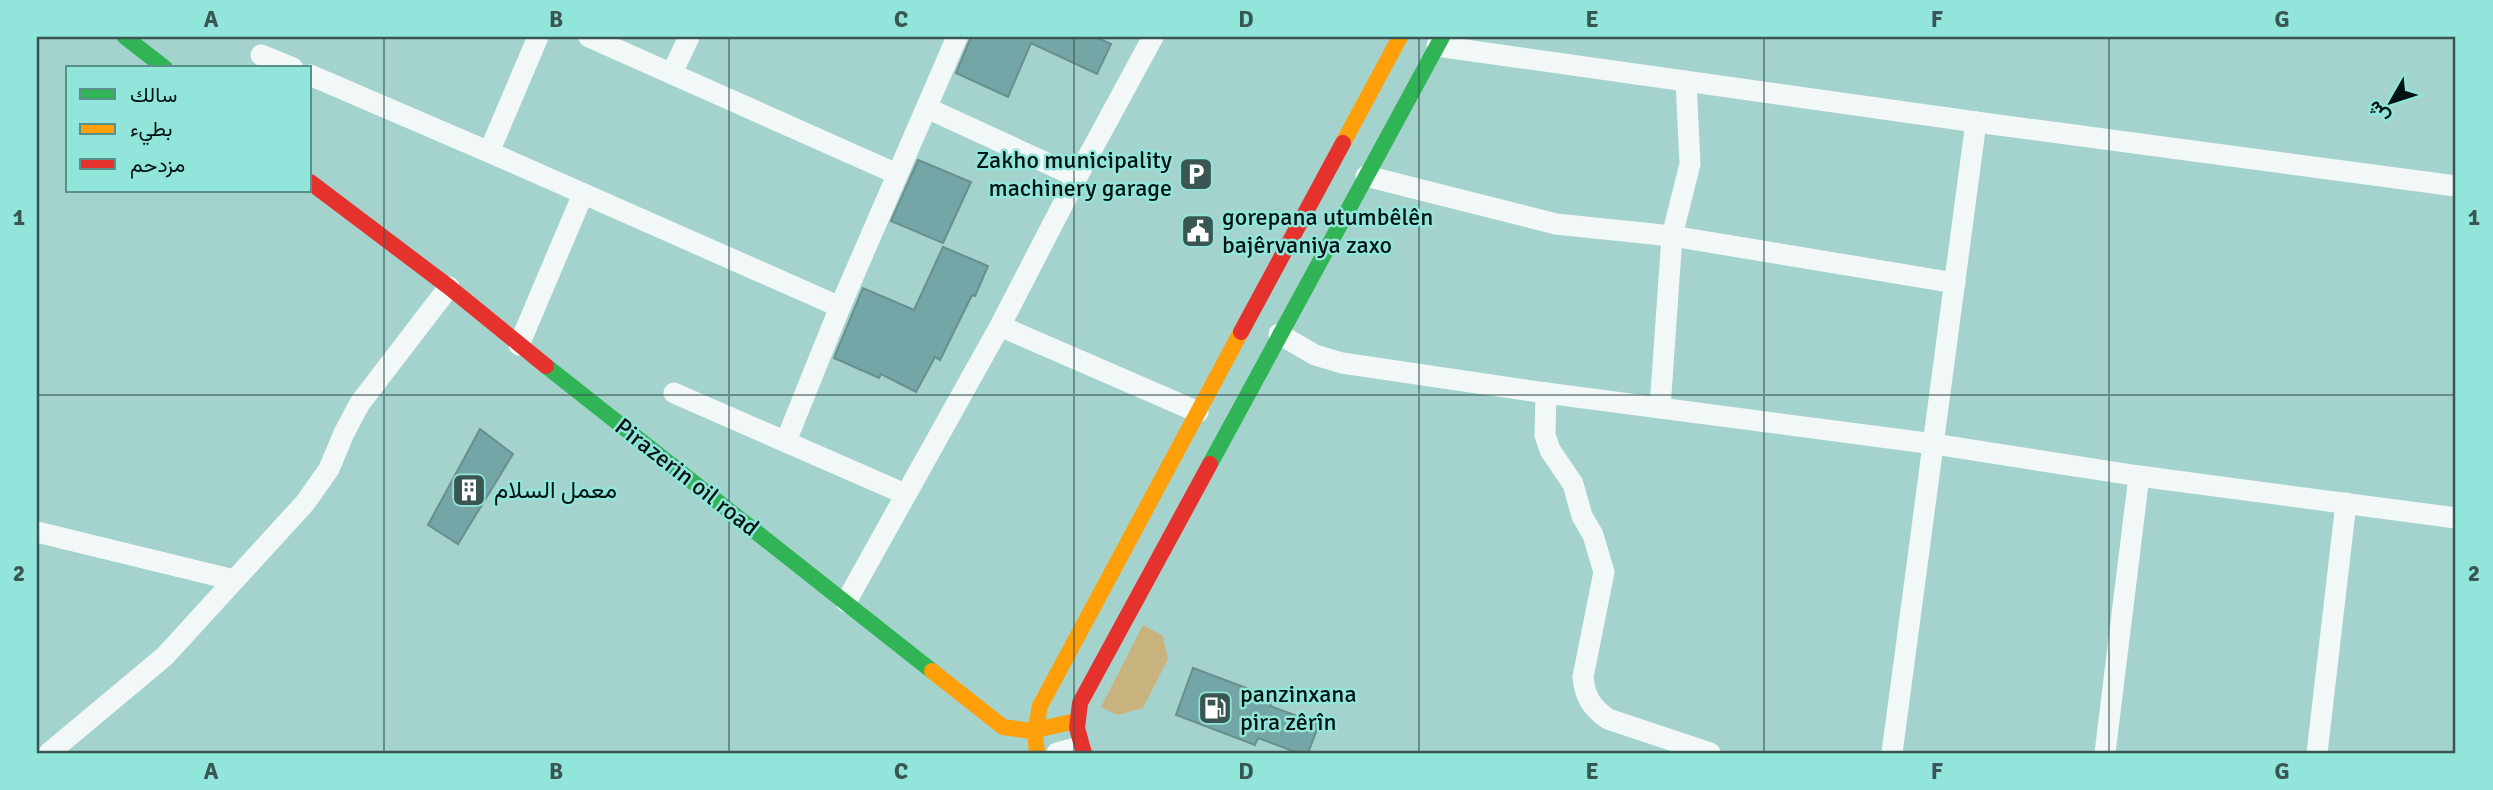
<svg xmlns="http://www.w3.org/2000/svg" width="2493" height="790" font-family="Signika,Vazirmatn,sans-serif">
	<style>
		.green { fill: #c8b27e }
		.building { fill: #75a6a7; stroke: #688f8e; stroke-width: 2 }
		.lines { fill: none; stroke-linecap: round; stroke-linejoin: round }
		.street { stroke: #f1f8f7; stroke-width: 21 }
		.fast { stroke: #30b455; stroke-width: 16 }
		.slow { stroke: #ff9f0a; stroke-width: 16 }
		.jam { stroke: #e5322d; stroke-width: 16 }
		.grid { fill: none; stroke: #395652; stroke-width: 2; stroke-opacity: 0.55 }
		.labels { text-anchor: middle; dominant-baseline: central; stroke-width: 5; stroke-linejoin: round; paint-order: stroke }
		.poi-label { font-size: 24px; fill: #001311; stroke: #91e5db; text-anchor: start }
		.street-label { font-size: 24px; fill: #001311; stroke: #91e5db }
		.neatline { fill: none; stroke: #395652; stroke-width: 2.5 }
		.grid-label { font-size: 23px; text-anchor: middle; font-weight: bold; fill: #395652 }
	</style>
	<rect width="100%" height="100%" fill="#a4d2cc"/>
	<polygon class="green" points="1143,625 1163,636 1168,659 1143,708 1118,715 1101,707"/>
	<g class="building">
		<polygon points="971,37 1096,37 1111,44 1097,74 1031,43 1008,97 956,73"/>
		<polygon points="918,160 971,182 943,243 891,221"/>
		<polygon points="943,247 988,266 975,296 972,295 940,360 935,357 916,392 881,374 879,378 834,358 863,288 914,310"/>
		<polygon points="480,429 513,454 458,544 428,525"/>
		<polygon points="1193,668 1273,698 1270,706 1319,724 1308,753 1298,753 1258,738 1255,745 1176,715"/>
	</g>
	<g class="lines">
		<g class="street">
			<polyline points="589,37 897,174"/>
			<polyline points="1437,46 1976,122 1892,753"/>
			<polyline points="261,55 293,68"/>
			<polyline points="672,73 689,37"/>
			<polyline points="310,75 489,152 840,307"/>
			<polyline points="927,108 1077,177"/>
			<polyline points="1976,122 2456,186"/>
			<polyline points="489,152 538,37"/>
			<polyline points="1366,176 1556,224 1672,236 1955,283"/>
			<polyline points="1000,326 1198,412"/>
			<polyline points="1279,334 1315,355 1342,363 1546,393 1934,444 2139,476 2456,518"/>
			<polyline points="519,345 583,194"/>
			<polyline points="674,393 905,494"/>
			<path d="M1546,393L1545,435L1550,450L1573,484L1582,516L1593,535L1604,572L1583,677C1585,697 1591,707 1608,719L1710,753"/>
			<polyline points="1660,408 1672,236 1690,164 1686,81"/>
			<polyline points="786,441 840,307 957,37"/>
			<polyline points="37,532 234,580"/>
			<polyline points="846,602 1000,326 1077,177 1153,37"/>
			<polyline points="49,753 165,656 305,503 329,469 344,433 360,403 449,287"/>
			<polyline points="1057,753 1080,747"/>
			<polyline points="2105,753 2139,476"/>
			<polyline points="2317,753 2346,503"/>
		</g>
		<g class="fast">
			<polyline points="125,37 165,68"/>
			<polyline points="546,366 932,671"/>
			<polyline points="1210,464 1442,37"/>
		</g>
		<g class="slow">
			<polyline points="1343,143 1400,37"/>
			<polyline points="932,671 1003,727 1031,731 1076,721"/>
			<polyline points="1037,753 1035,732 1040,706 1241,332"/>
		</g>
		<g class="jam">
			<polyline points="310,182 449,287 546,366"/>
			<polyline points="1241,332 1343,143"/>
			<polyline points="1084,753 1077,728 1080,703 1210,464"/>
		</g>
	</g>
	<path class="grid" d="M384,37V753M729,37V753M1074,37V753M1419,37V753M1764,37V753M2109,37V753M37,395H2456"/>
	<defs>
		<g id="parking-square" transform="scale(1.75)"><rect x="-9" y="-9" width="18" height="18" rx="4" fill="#395652" stroke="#91e5db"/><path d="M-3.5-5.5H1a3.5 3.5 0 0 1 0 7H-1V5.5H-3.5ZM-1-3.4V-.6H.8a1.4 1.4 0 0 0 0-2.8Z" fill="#fff"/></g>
		<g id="civic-square" transform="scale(1.75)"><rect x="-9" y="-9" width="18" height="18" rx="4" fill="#395652" stroke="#91e5db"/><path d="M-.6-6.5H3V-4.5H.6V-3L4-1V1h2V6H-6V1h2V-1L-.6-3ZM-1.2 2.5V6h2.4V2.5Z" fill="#fff"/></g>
		<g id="building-square" transform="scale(1.75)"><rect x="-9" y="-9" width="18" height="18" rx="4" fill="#395652" stroke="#91e5db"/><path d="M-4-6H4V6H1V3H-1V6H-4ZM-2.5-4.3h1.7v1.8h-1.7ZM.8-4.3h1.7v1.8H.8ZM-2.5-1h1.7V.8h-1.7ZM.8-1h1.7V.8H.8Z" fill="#fff"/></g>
		<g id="fuel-square" transform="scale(1.75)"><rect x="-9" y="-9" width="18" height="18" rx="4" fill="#395652" stroke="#91e5db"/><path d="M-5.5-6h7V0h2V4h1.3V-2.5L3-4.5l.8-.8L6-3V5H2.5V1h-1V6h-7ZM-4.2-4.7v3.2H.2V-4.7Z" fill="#fff"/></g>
	</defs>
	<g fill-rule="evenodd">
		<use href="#parking-square" x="1196" y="174"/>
		<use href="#civic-square" x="1198" y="231"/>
		<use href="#building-square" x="469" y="490"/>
		<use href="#fuel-square" x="1215" y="708"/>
	</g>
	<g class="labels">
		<g class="poi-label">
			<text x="1172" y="160" text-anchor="end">Zakho municipality<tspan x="1172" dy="28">machinery garage</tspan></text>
			<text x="1222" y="217">gorepana utumbêlên<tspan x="1222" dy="28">bajêrvaniya zaxo</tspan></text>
			<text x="494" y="490">معمل السلام</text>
			<text x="1240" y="694">panzinxana<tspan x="1240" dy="28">pira zêrîn</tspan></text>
		</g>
		<g class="street-label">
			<text transform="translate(687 477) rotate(38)">Pirazerin oil road</text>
		</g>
	</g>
	<rect width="2493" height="790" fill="none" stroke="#91e5db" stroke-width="77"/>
	<rect x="66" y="66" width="245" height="126" fill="#91e5db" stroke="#57918a" stroke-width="2"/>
	<rect x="80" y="89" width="35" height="10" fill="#30b455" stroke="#57918a" stroke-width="2"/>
	<text x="130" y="102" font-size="21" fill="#001311">سالك</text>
	<rect x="80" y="124" width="35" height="10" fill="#ff9f0a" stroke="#57918a" stroke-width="2"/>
	<text x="130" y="136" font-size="21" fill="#001311">بطيء</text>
	<rect x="80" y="159" width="35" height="10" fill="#e5322d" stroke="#57918a" stroke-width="2"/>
	<text x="130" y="172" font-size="21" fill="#001311">مزدحم</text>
	<g transform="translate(2391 102) rotate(231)" stroke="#91e5db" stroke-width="5" paint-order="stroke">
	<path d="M0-5L12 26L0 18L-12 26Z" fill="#001311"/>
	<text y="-10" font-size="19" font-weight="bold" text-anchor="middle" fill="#001311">ش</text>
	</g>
	<rect x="38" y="38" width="2416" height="714" class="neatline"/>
	<g class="grid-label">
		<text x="211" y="27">A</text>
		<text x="556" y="27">B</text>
		<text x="901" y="27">C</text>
		<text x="1246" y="27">D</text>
		<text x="1592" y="27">E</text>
		<text x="1937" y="27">F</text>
		<text x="2282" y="27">G</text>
		<text x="19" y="225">1</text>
		<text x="2474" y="225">1</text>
		<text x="19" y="581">2</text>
		<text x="2474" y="581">2</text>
		<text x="211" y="779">A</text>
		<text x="556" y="779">B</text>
		<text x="901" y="779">C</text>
		<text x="1246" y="779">D</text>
		<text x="1592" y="779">E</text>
		<text x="1937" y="779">F</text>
		<text x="2282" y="779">G</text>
	</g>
</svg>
